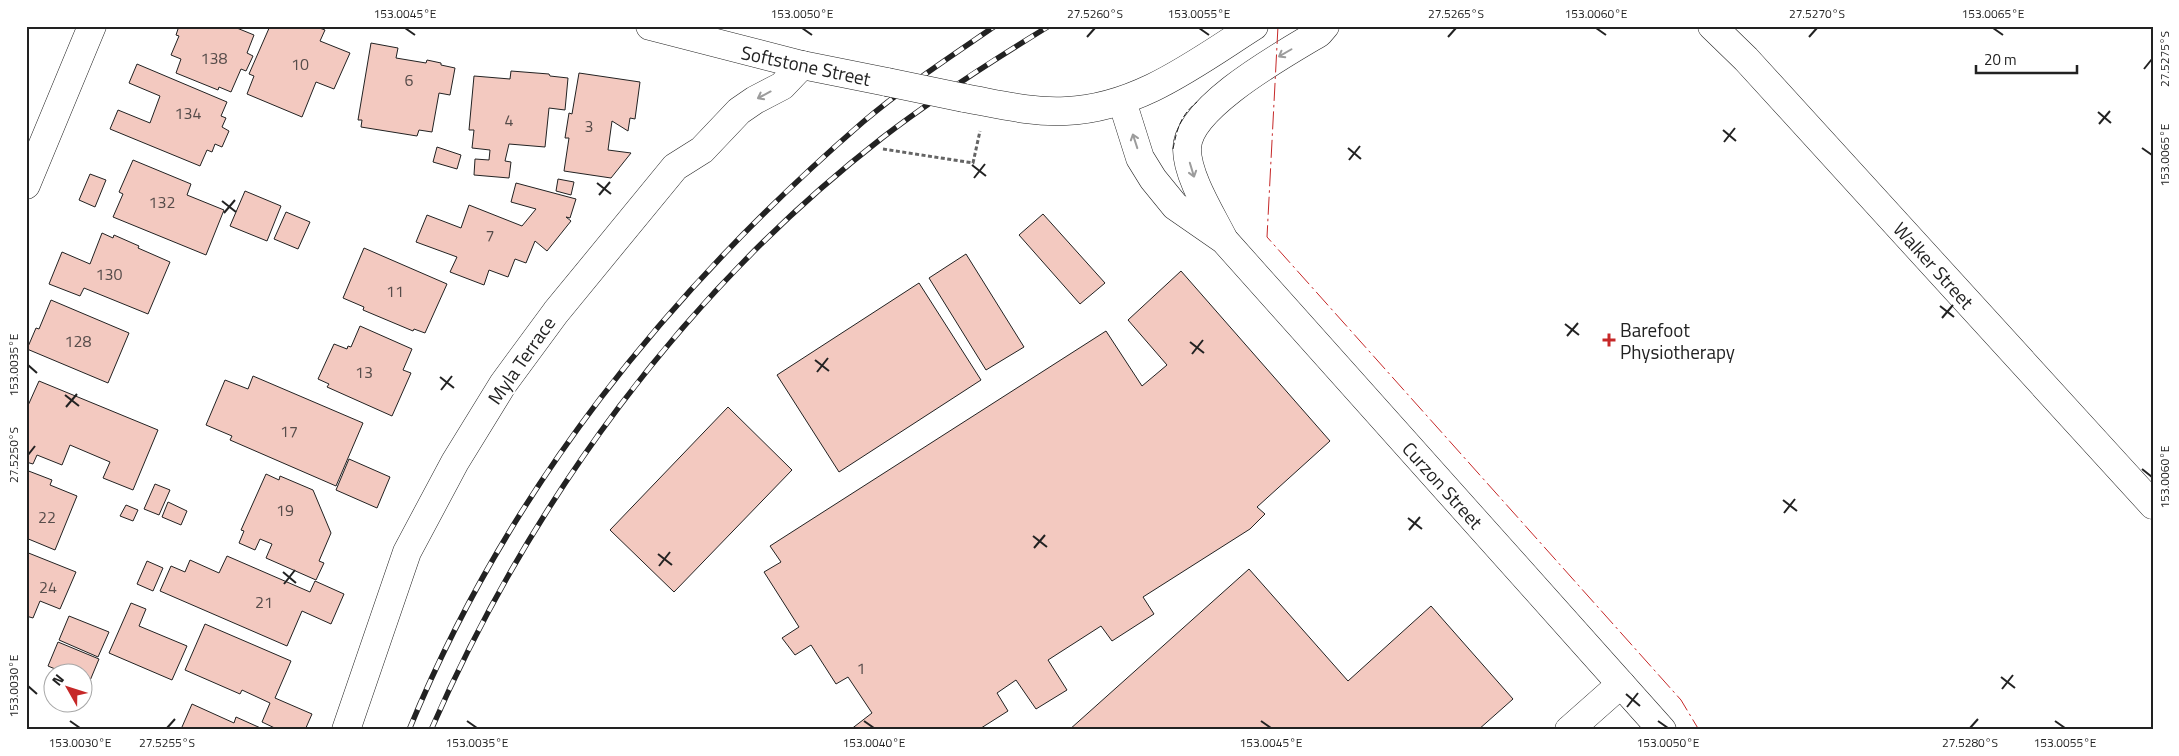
<svg xmlns="http://www.w3.org/2000/svg" width="2179" height="756" font-family="'Titillium Web',sans-serif">
	<style>
		.building { fill: #f3c9c0; stroke: #222 }
		.lines { fill: none; stroke-linecap: round; stroke-linejoin: round }
		.minor-casing { stroke: #222; stroke-width: 29 }
		.major-casing { stroke: #222; stroke-width: 29 }
		.path { stroke: #646464; stroke-width: 3; stroke-dasharray: 4 2.5; stroke-linecap: butt }
		.minor { stroke: #fff; stroke-width: 28 }
		.major { stroke: #fff; stroke-width: 28 }
		.rail-casing { stroke: #222; stroke-width: 5.5 }
		.rail { stroke: #fff; stroke-width: 4; stroke-dasharray: 11; stroke-linecap: butt }
		.major-bridge-casing { stroke: #222; stroke-width: 29; stroke-linecap: butt }
		.major-bridge { stroke: #fff; stroke-width: 28 }
		.fence { stroke: #222; stroke-width: 1; stroke-dasharray: 6 2.5; stroke-linecap: butt }
		.power { stroke: #c62828; stroke-width: 1; stroke-dasharray: 18 4 2.5 4; stroke-linecap: butt }
		.oneway { stroke: #9c9c9c }
		.ticks { fill: none; stroke: #222; stroke-width: 2 }
		.poi-dot { fill: #c62828; stroke: #fff; stroke-width: 2 }
		.labels { text-anchor: middle; dominant-baseline: central; stroke-width: 4; stroke-linejoin: round; paint-order: stroke }
		.number-label { font-size: 16px; fill: #564c4a }
		.street-label { font-size: 19px; fill: #222; stroke: #fff }
		.poi-label { font-size: 19px; fill: #222; stroke: #fff; text-anchor: start }
		.neatline { fill: none; stroke: #222; stroke-width: 2 }
		.ticks-label { font-size: 12px; text-anchor: middle; fill: #222 }
	</style>
	<rect width="100%" height="100%" fill="#fff"/>
	<g class="building">
		<polygon points="179,26 232,26 254,35 247,53 253,56 246,71 241,69 231,92 219,87 218,90 176,73 181,59 171,55 179,36 176,35"/>
		<polygon points="270,26 314,26 325,30 320,41 350,53 334,89 316,82 302,117 247,94 254,76 249,74"/>
		<polygon points="371,43 398,48 396,58 426,63 427,60 441,63 441,65 455,68 450,95 439,93 432,132 419,130 417,136 361,127 362,120 358,120"/>
		<polygon points="137,64 227,102 221,116 226,118 222,127 229,131 222,147 215,144 212,152 207,150 200,166 110,129 118,110 150,123 160,96 129,83"/>
		<polygon points="511,71 549,74 550,76 568,78 565,110 549,108 545,147 509,144 505,161 511,162 509,178 474,175 475,159 489,160 490,150 472,148 474,130 469,130 474,76 510,79"/>
		<polygon points="579,73 640,82 635,119 630,118 628,131 612,121 608,150 631,153 611,178 564,171 569,138 565,138 569,113 572,114"/>
		<polygon points="437,147 461,155 457,169 433,162"/>
		<polygon points="133,160 191,184 187,195 224,210 206,255 113,217 123,194 119,192"/>
		<polygon points="90,174 106,180 95,207 79,200"/>
		<polygon points="558,179 574,182 571,195 556,191"/>
		<polygon points="516,183 576,199 570,218 566,217 571,221 547,251 535,241 526,263 515,259 508,277 489,270 484,285 450,272 457,257 416,242 427,215 461,228 469,205 522,226 536,209 511,202"/>
		<polygon points="245,191 281,206 267,241 230,226"/>
		<polygon points="286,212 310,222 298,249 274,239"/>
		<polygon points="1043,214 1105,283 1080,304 1019,235"/>
		<polygon points="102,233 113,238 114,235 139,246 138,248 170,262 148,314 84,288 80,296 49,284 62,252 90,264"/>
		<polygon points="364,248 447,284 425,333 414,329 413,331 363,310 364,307 343,298"/>
		<polygon points="966,254 1024,347 986,370 929,278"/>
		<polygon points="1181,271 1330,441 1257,507 1265,514 1250,529 1143,597 1154,614 1112,641 1101,626 1048,660 1067,690 1036,709 1016,680 997,693 1008,711 978,730 850,730 872,713 848,677 836,684 811,645 795,655 782,638 799,627 764,572 781,562 770,546 1106,331 1142,386 1167,365 1128,320"/>
		<polygon points="919,283 981,380 839,472 777,375"/>
		<polygon points="51,300 129,333 108,383 27,349 36,328 39,329"/>
		<polygon points="360,326 412,349 403,370 411,373 392,416 327,387 329,384 318,379 334,344 347,349 348,346 351,347"/>
		<polygon points="253,376 363,423 336,486 230,440 232,436 206,425 225,380 248,389"/>
		<polygon points="39,381 158,430 133,490 103,478 110,462 70,445 62,465 37,455 33,464 26,462 26,410"/>
		<polygon points="728,407 792,470 674,592 610,530"/>
		<polygon points="349,459 390,477 377,508 336,490"/>
		<polygon points="26,470 52,480 50,485 77,496 55,550 26,538"/>
		<polygon points="266,474 279,480 280,476 313,490 331,533 319,561 324,563 316,580 266,558 272,544 260,539 255,550 239,543 244,531 241,530"/>
		<polygon points="155,484 170,490 159,515 144,509"/>
		<polygon points="168,502 187,511 181,525 162,517"/>
		<polygon points="126,505 138,510 133,521 120,516"/>
		<polygon points="26,552 76,572 60,609 40,601 33,618 26,616"/>
		<polygon points="227,556 310,592 315,581 344,594 331,624 302,611 287,646 160,591 171,566 185,572 190,560 219,573"/>
		<polygon points="147,561 163,568 153,591 137,584"/>
		<polygon points="1249,569 1348,681 1431,606 1513,699 1478,730 1069,730"/>
		<polygon points="131,603 146,609 139,626 187,646 172,680 109,653"/>
		<polygon points="69,616 109,632 98,657 59,640"/>
		<polygon points="205,624 291,661 275,698 312,714 305,730 279,730 262,722 270,703 242,690 240,694 185,670"/>
		<polygon points="58,642 99,659 89,683 82,680 82,674 67,674 48,666"/>
		<polygon points="192,704 234,723 236,717 265,730 184,730 182,727"/>
	</g>
	<g class="lines">
		<g class="minor-casing">
			<g id="minor">
				<polyline points="1712,26 1746,59 2153,505"/>
				<polyline points="1122,101 1140,158 1153,179 1175,206 1224,240 1662,730"/>
				<path d="M1223,238C1211,214 1187,176 1187,149C1187,107 1286,53 1319,33L1325,26"/>
				<polyline points="346,730 407,552 455,462 503,384 556,312 675,167 702,150 739,111 755,100 782,86 802,65"/>
				<polyline points="1569,730 1621,684"/>
			</g>
		</g>
		<g class="major-casing">
			<g id="major">
				<polyline points="650,26 802,65 887,82"/>
				<path d="M964,98C998,104 1032,113 1066,111C1138,108 1196,63 1254,26"/>
				<polyline points="26,185 92,26"/>
			</g>
		</g>
		<polyline class="path" points="883,149 973,163 980,131"/>
		<use href="#minor" class="minor"/>
		<use href="#major" class="major"/>
		<g class="rail-casing">
			<g id="rail">
				<path d="M409,730C508,489 667,292 863,122C904,87 950,57 995,26"/>
				<path d="M431,730C531,501 684,292 882,138C935,97 992,61 1049,26"/>
			</g>
		</g>
		<use href="#rail" class="rail"/>
		<g class="major-bridge-casing">
			<polyline id="major-bridge" points="887,82 964,98"/>
		</g>
		<use href="#major-bridge" class="major-bridge"/>
		<path class="fence" d="M1173,149C1177,128 1181,115 1197,102"/>
		<polyline class="power" points="1278,26 1267,237 1681,700 1699,730"/>
	</g>
	<defs><path id="oneway-shaft" d="M-6 0H5M1.5-3L5.5 0L1.5 3" fill="none" stroke-width="1.6" stroke-linecap="round" stroke-linejoin="round" transform="scale(1.25)"/></defs>
	<g class="oneway">
		<use href="#oneway-shaft" transform="translate(1285 53) rotate(150)"/>
		<use href="#oneway-shaft" transform="translate(764 95) rotate(152)"/>
		<use href="#oneway-shaft" transform="translate(1135 141) rotate(-108)"/>
		<use href="#oneway-shaft" transform="translate(1192 170) rotate(73)"/>
	</g>
	<path class="ticks" d="M405,28L415,35M802,28L812,35M1199,28L1209,35M1596,28L1606,35M1993,28L2003,35M1087,37L1095,28M1448,37L1456,28M1809,37L1817,28M2144,69L2152,59M2098,112L2111,123M2099,124L2110,111M1723,130L1736,141M1724,142L1735,128M1348,148L1361,159M2142,148L2152,155M1349,160L1360,146M972,165L986,176M974,178L985,164M597,183L611,194M599,195L610,182M222,201L236,212M224,213L235,200M1940,306L1954,317M1942,318L1953,305M1565,324L1579,335M1567,336L1578,323M1190,342L1204,353M1192,354L1203,340M815,360L829,371M28,365L37,373M817,372L828,358M440,377L454,388M441,390L452,376M65,395L79,406M66,407L77,394M28,455L35,446M2142,469L2152,477M1783,500L1797,511M1784,513L1795,499M1408,518L1422,529M1409,530L1420,517M1033,536L1047,547M1034,548L1045,535M658,554L672,565M659,566L670,552M283,572L296,583M284,584L295,570M2001,677L2015,688M28,686L37,694M2002,689L2013,675M1626,694L1640,706M1627,707L1638,693M70,721L80,728M467,721L477,728M864,721L874,728M1261,721L1271,728M1658,721L1668,728M2055,721L2065,728M167,728L175,719M1970,728L1978,719"/>
	<path class="poi-dot" d="M1606.5 332.5h5v5h5v5h-5v5h-5v-5h-5v-5h5z"/>
	<g class="labels">
		<g class="number-label">
			<text x="214" y="58">138</text>
			<text x="300" y="64">10</text>
			<text x="409" y="80">6</text>
			<text x="188" y="113">134</text>
			<text x="509" y="120">4</text>
			<text x="589" y="126">3</text>
			<text x="162" y="202">132</text>
			<text x="490" y="235">7</text>
			<text x="109" y="274">130</text>
			<text x="395" y="291">11</text>
			<text x="78" y="341">128</text>
			<text x="364" y="372">13</text>
			<text x="289" y="431">17</text>
			<text x="285" y="510">19</text>
			<text x="47" y="517">22</text>
			<text x="48" y="587">24</text>
			<text x="264" y="602">21</text>
			<text x="861" y="668">1</text>
		</g>
		<g class="street-label">
			<text transform="translate(806 65) rotate(12)">Softstone Street</text>
			<text transform="translate(1934 265) rotate(48)">Walker Street</text>
			<text transform="translate(521 360) rotate(-55)">Myla Terrace</text>
			<text transform="translate(1443 485) rotate(48)">Curzon Street</text>
		</g>
		<g class="poi-label">
			<text x="1620" y="329">Barefoot<tspan x="1620" dy="22">Physiotherapy</tspan></text>
		</g>
	</g>
	<rect width="2179" height="756" fill="none" stroke="#ffffff" stroke-width="55"/>
	<g transform="translate(68 688) rotate(309)"><circle r="24" fill="#ffffff" stroke="#a7a7a7"/>
	<path d="M0-4L9 19L0 12L-9 19Z" fill="#c62828"/>
	<text y="-8" font-size="14" font-weight="bold" text-anchor="middle" fill="#222222">N</text>
	</g>
	<path d="M1976 65v8h101v-8" fill="none" stroke="#222222" stroke-width="2.5"/>
	<text x="1984" y="65" font-size="15" fill="#222222" stroke="#ffffff" stroke-width="4" paint-order="stroke">20 m</text>
	<rect x="28" y="28" width="2124" height="700" class="neatline"/>
	<g class="ticks-label">
		<text x="405" y="18">153.0045°E</text>
		<text x="802" y="18">153.0050°E</text>
		<text x="1095" y="18">27.5260°S</text>
		<text x="1199" y="18">153.0055°E</text>
		<text x="1456" y="18">27.5265°S</text>
		<text x="1596" y="18">153.0060°E</text>
		<text x="1817" y="18">27.5270°S</text>
		<text x="1993" y="18">153.0065°E</text>
		<text transform="translate(2165 59) rotate(-90)" y="4">27.5275°S</text>
		<text transform="translate(2165 155) rotate(-90)" y="4">153.0065°E</text>
		<text transform="translate(14 365) rotate(-90)" y="4">153.0035°E</text>
		<text transform="translate(14 455) rotate(-90)" y="4">27.5250°S</text>
		<text transform="translate(2165 477) rotate(-90)" y="4">153.0060°E</text>
		<text transform="translate(14 686) rotate(-90)" y="4">153.0030°E</text>
		<text x="80" y="747">153.0030°E</text>
		<text x="167" y="747">27.5255°S</text>
		<text x="477" y="747">153.0035°E</text>
		<text x="874" y="747">153.0040°E</text>
		<text x="1271" y="747">153.0045°E</text>
		<text x="1668" y="747">153.0050°E</text>
		<text x="1970" y="747">27.5280°S</text>
		<text x="2065" y="747">153.0055°E</text>
	</g>
</svg>
